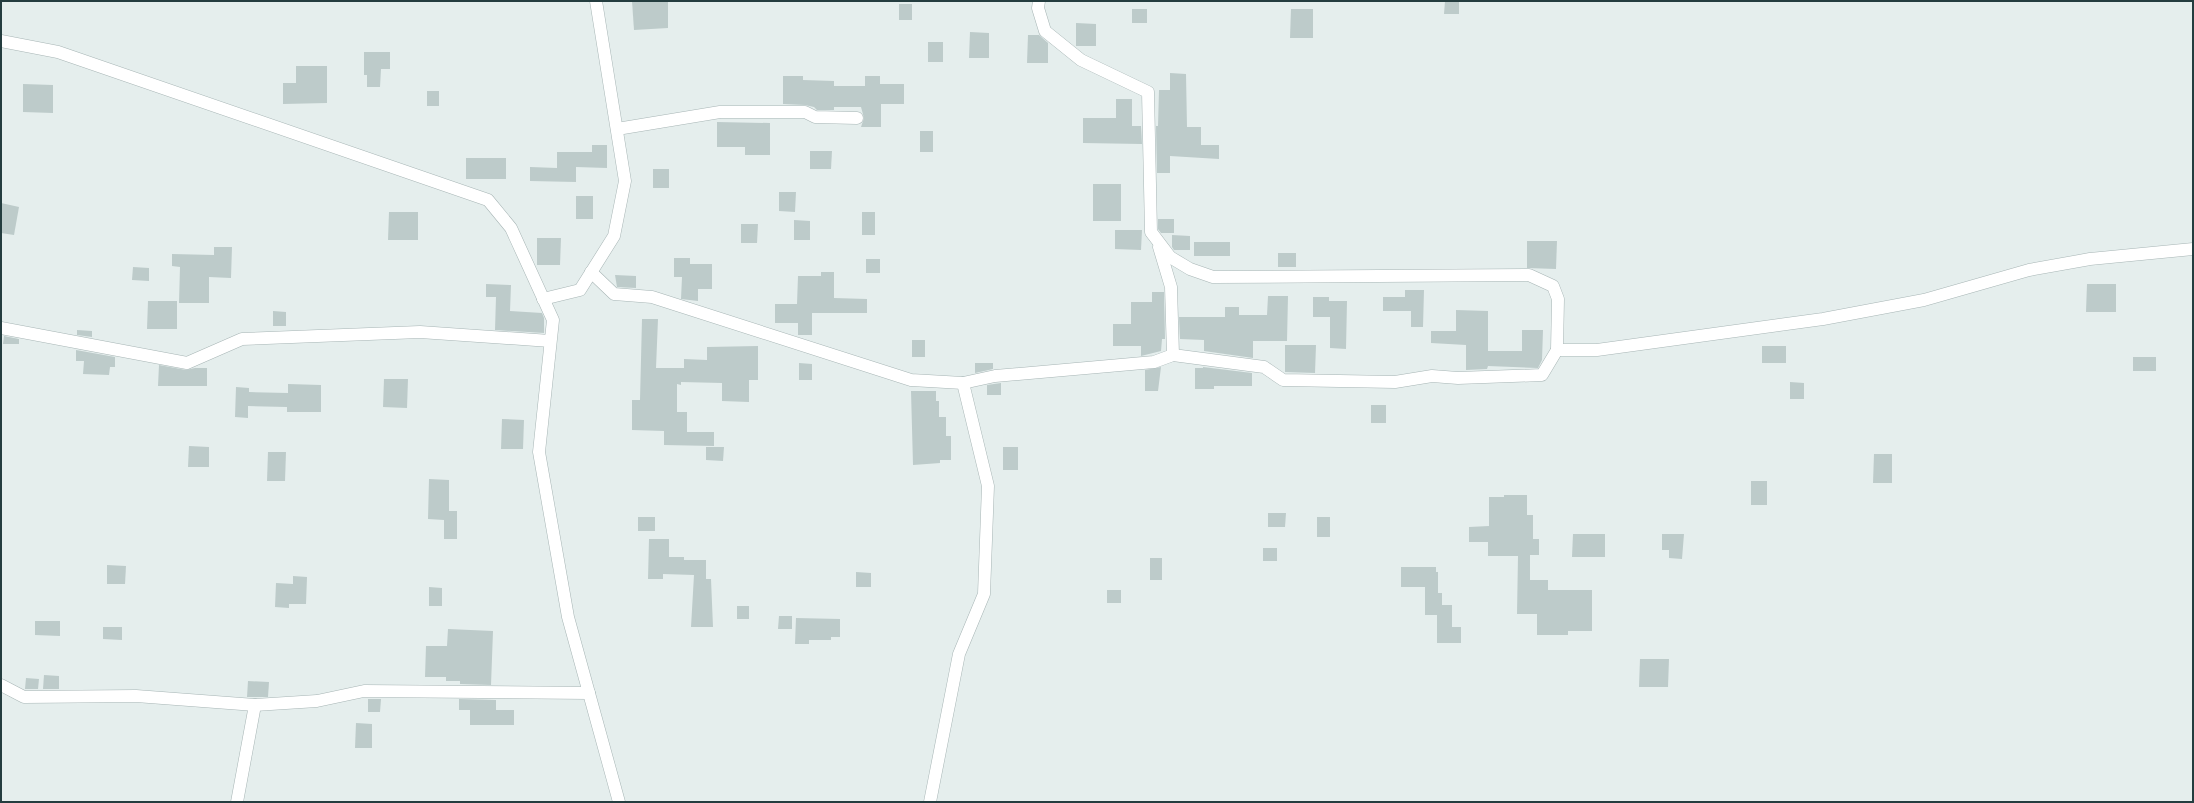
<svg xmlns="http://www.w3.org/2000/svg" width="2194" height="803" font-family="'Source Sans 3',sans-serif">
	<style>
		.building { fill: #bdcbca }
		.lines { fill: none; stroke-linecap: round; stroke-linejoin: round }
		.street-casing { stroke: #a7b5b5; stroke-width: 13 }
		.street { stroke: #fff; stroke-width: 12 }
	</style>
	<rect width="100%" height="100%" fill="#e5eeed"/>
	<g class="building">
		<polygon points="632,1 668,1 668,28 634,30"/>
		<polygon points="1445,1 1459,1 1459,14 1444,14"/>
		<rect x="899" y="4" width="13" height="16"/>
		<rect x="1132" y="9" width="15" height="14"/>
		<polygon points="1291,9 1313,9 1313,38 1290,38"/>
		<polygon points="1076,23 1096,24 1096,46 1076,46"/>
		<polygon points="970,32 989,33 989,58 969,58"/>
		<polygon points="1028,35 1039,35 1048,43 1048,63 1027,63"/>
		<rect x="928" y="42" width="15" height="20"/>
		<polygon points="364,52 390,52 390,69 381,69 380,87 367,87 367,75 364,75"/>
		<polygon points="296,66 327,66 327,103 283,104 283,83 296,83"/>
		<polygon points="1170,73 1186,74 1187,127 1201,127 1201,145 1219,145 1219,159 1170,156 1170,173 1157,173 1156,126 1158,126 1159,90 1170,90"/>
		<polygon points="783,76 803,76 803,80 834,81 834,86 865,86 865,76 880,76 880,84 904,84 904,104 881,104 881,127 861,127 864,118 861,107 834,107 834,110 817,110 814,107 805,105 783,104"/>
		<polygon points="23,84 53,85 53,113 23,112"/>
		<rect x="427" y="91" width="12" height="15"/>
		<polygon points="1116,99 1132,99 1132,126 1141,126 1142,144 1083,143 1083,118 1116,118"/>
		<polygon points="717,122 770,123 770,155 745,155 745,147 717,147"/>
		<rect x="920" y="131" width="13" height="21"/>
		<polygon points="592,145 607,145 607,168 576,167 576,182 530,181 530,167 557,168 557,152 592,152"/>
		<polygon points="810,151 832,151 831,169 810,169"/>
		<rect x="466" y="158" width="40" height="21"/>
		<rect x="653" y="169" width="16" height="19"/>
		<rect x="1093" y="184" width="28" height="37"/>
		<polygon points="779,192 796,192 795,212 779,211"/>
		<rect x="576" y="196" width="17" height="23"/>
		<polygon points="1,203 19,207 14,235 1,233"/>
		<polygon points="389,212 418,212 418,240 388,240"/>
		<rect x="862" y="212" width="13" height="23"/>
		<polygon points="1158,219 1174,219 1174,233 1161,233 1158,229"/>
		<polygon points="794,220 810,221 810,240 794,240"/>
		<polygon points="741,224 758,224 757,243 741,243"/>
		<polygon points="1115,230 1142,230 1141,250 1115,249"/>
		<polygon points="1172,235 1190,236 1190,250 1174,250 1172,247"/>
		<polygon points="537,238 561,238 560,265 537,265"/>
		<polygon points="1527,241 1557,241 1556,269 1527,268"/>
		<rect x="1194" y="242" width="36" height="14"/>
		<polygon points="214,247 232,247 231,278 209,277 209,303 179,303 180,267 172,266 172,254 214,255"/>
		<rect x="1278" y="253" width="18" height="14"/>
		<polygon points="674,258 690,258 690,264 712,264 712,289 698,289 698,301 681,299 682,277 674,277"/>
		<rect x="866" y="259" width="14" height="14"/>
		<polygon points="133,267 149,268 149,281 132,280"/>
		<polygon points="821,272 834,272 834,298 867,299 867,313 812,313 812,335 798,335 798,323 775,323 775,304 797,304 798,276 821,276"/>
		<polygon points="615,275 636,276 636,288 617,287"/>
		<polygon points="486,284 511,285 510,311 542,313 544,318 544,333 495,330 496,297 486,297"/>
		<polygon points="2087,284 2116,284 2116,312 2086,312"/>
		<polygon points="1405,290 1424,290 1423,327 1411,327 1411,311 1383,311 1383,297 1405,297"/>
		<polygon points="1152,292 1164,292 1165,339 1162,339 1161,351 1141,356 1141,346 1113,346 1113,324 1131,324 1131,302 1152,302"/>
		<polygon points="1268,296 1288,296 1287,341 1253,341 1253,358 1204,351 1204,340 1180,339 1179,317 1225,317 1225,307 1239,307 1239,315 1267,315"/>
		<polygon points="1313,297 1329,297 1329,301 1347,301 1346,349 1330,348 1330,317 1313,317"/>
		<polygon points="148,301 177,301 177,329 147,329"/>
		<polygon points="1456,310 1488,311 1488,351 1522,351 1522,330 1543,330 1542,360 1538,368 1488,366 1487,369 1466,370 1466,345 1431,343 1431,331 1456,331"/>
		<polygon points="273,311 286,312 286,326 273,326"/>
		<polygon points="642,319 658,319 656,368 684,368 684,359 707,360 707,347 758,346 758,380 749,380 749,402 722,401 722,383 681,382 681,385 677,384 677,412 687,412 687,432 714,432 714,446 664,445 664,431 632,430 632,400 640,400"/>
		<polygon points="77,330 92,331 92,337 77,335"/>
		<polygon points="4,336 19,339 19,344 3,344"/>
		<rect x="912" y="340" width="13" height="17"/>
		<polygon points="1285,345 1316,345 1315,373 1285,372"/>
		<rect x="1762" y="346" width="24" height="17"/>
		<polygon points="76,350 115,357 115,367 110,367 109,375 83,374 84,361 76,361"/>
		<rect x="2133" y="357" width="23" height="14"/>
		<polygon points="799,363 812,364 812,380 799,380"/>
		<polygon points="975,363 993,363 993,369 975,373"/>
		<polygon points="159,365 186,370 195,368 207,368 207,386 158,386"/>
		<polygon points="1161,367 1158,391 1145,391 1145,370"/>
		<polygon points="1203,367 1252,373 1252,386 1214,386 1214,389 1195,389 1195,368 1203,368"/>
		<polygon points="384,379 408,379 407,408 383,407"/>
		<polygon points="1790,382 1804,383 1804,399 1790,399"/>
		<polygon points="1001,383 1001,395 987,395 987,385"/>
		<polygon points="288,384 321,385 321,412 287,412 287,407 248,406 248,418 235,417 236,387 249,388 249,392 288,393"/>
		<polygon points="911,391 936,391 936,401 939,401 939,417 946,417 946,436 951,436 951,460 940,460 940,463 913,465"/>
		<rect x="1371" y="405" width="15" height="18"/>
		<polygon points="502,419 524,420 523,449 501,449"/>
		<polygon points="189,446 209,447 209,467 188,467"/>
		<polygon points="706,447 724,447 723,461 706,460"/>
		<rect x="1003" y="447" width="15" height="23"/>
		<polygon points="268,452 286,452 285,481 267,481"/>
		<polygon points="1874,454 1892,454 1892,483 1873,483"/>
		<polygon points="429,479 449,480 449,511 457,511 457,539 444,539 444,520 428,519"/>
		<rect x="1751" y="481" width="16" height="24"/>
		<polygon points="1504,495 1527,495 1527,515 1533,515 1533,539 1539,539 1539,555 1530,555 1530,580 1548,580 1548,590 1592,590 1592,631 1568,631 1568,635 1537,635 1537,614 1517,614 1518,556 1488,556 1488,542 1469,542 1469,527 1489,526 1489,497 1504,497"/>
		<polygon points="1268,513 1286,513 1285,527 1268,527"/>
		<rect x="638" y="517" width="17" height="14"/>
		<rect x="1317" y="517" width="13" height="20"/>
		<polygon points="1573,534 1605,534 1605,557 1572,557"/>
		<polygon points="1662,534 1684,534 1682,559 1669,558 1669,550 1662,550"/>
		<polygon points="649,539 669,539 669,557 684,557 684,560 706,560 706,579 711,579 713,627 691,627 694,575 663,574 663,579 648,579"/>
		<rect x="1263" y="548" width="14" height="13"/>
		<rect x="1150" y="558" width="12" height="22"/>
		<polygon points="107,565 126,566 125,584 107,584"/>
		<polygon points="1401,567 1436,567 1436,572 1438,572 1438,593 1442,593 1442,605 1452,605 1452,627 1461,627 1461,643 1437,643 1437,615 1425,615 1425,587 1401,587"/>
		<polygon points="856,572 871,573 871,587 856,587"/>
		<polygon points="293,576 307,577 306,604 289,604 289,608 275,607 276,583 293,584"/>
		<polygon points="429,587 442,588 442,606 429,606"/>
		<rect x="1107" y="590" width="14" height="13"/>
		<rect x="737" y="606" width="12" height="13"/>
		<polygon points="779,616 792,616 792,629 778,629"/>
		<polygon points="796,618 840,619 840,637 831,637 831,640 809,640 809,644 795,644"/>
		<polygon points="35,621 60,621 60,636 35,635"/>
		<polygon points="103,627 122,627 122,640 103,639"/>
		<polygon points="448,629 493,631 491,685 460,684 460,681 446,681 446,677 425,677 426,646 447,646"/>
		<polygon points="1640,659 1669,659 1668,687 1639,687"/>
		<polygon points="44,675 59,676 59,689 43,689"/>
		<polygon points="26,678 39,679 38,689 25,689"/>
		<polygon points="248,681 269,682 268,697 247,697"/>
		<polygon points="368,699 381,699 380,712 368,712"/>
		<polygon points="459,699 496,700 496,710 514,710 514,725 470,725 470,710 459,710"/>
		<polygon points="356,723 372,724 372,748 355,748"/>
	</g>
	<g class="lines">
		<g class="street-casing">
			<g id="street">
				<polyline points="1039,1 1038,8 1045,31 1081,60 1148,92 1151,232 1170,257 1190,269 1213,277 1529,275 1553,286 1558,299 1557,350 1597,350 1823,319 1924,300 2029,270 2090,259 2193,249"/>
				<polyline points="1,41 58,52 488,200 511,228 553,320 539,452 568,617 619,802"/>
				<polyline points="617,129 720,112 805,112 815,117 857,118"/>
				<polyline points="1159,247 1171,287 1173,355"/>
				<polyline points="591,272 614,294 652,297 911,380 963,383 995,376 1154,362 1173,355 1264,367 1283,380 1395,382 1432,376 1458,378 1542,375 1557,350"/>
				<polyline points="543,299 580,290 614,236 625,181 596,1"/>
				<polyline points="1,328 187,363 242,339 420,332 550,341"/>
				<polyline points="1,685 24,697 136,696 255,705 317,701 364,691 589,693"/>
				<polyline points="237,802 255,705"/>
				<polyline points="930,802 959,654 984,594 988,486 963,383"/>
			</g>
		</g>
		<use href="#street" class="street"/>
	</g>
	<rect width="2194" height="803" fill="none" stroke="#243d3f" stroke-width="4"/>
</svg>
